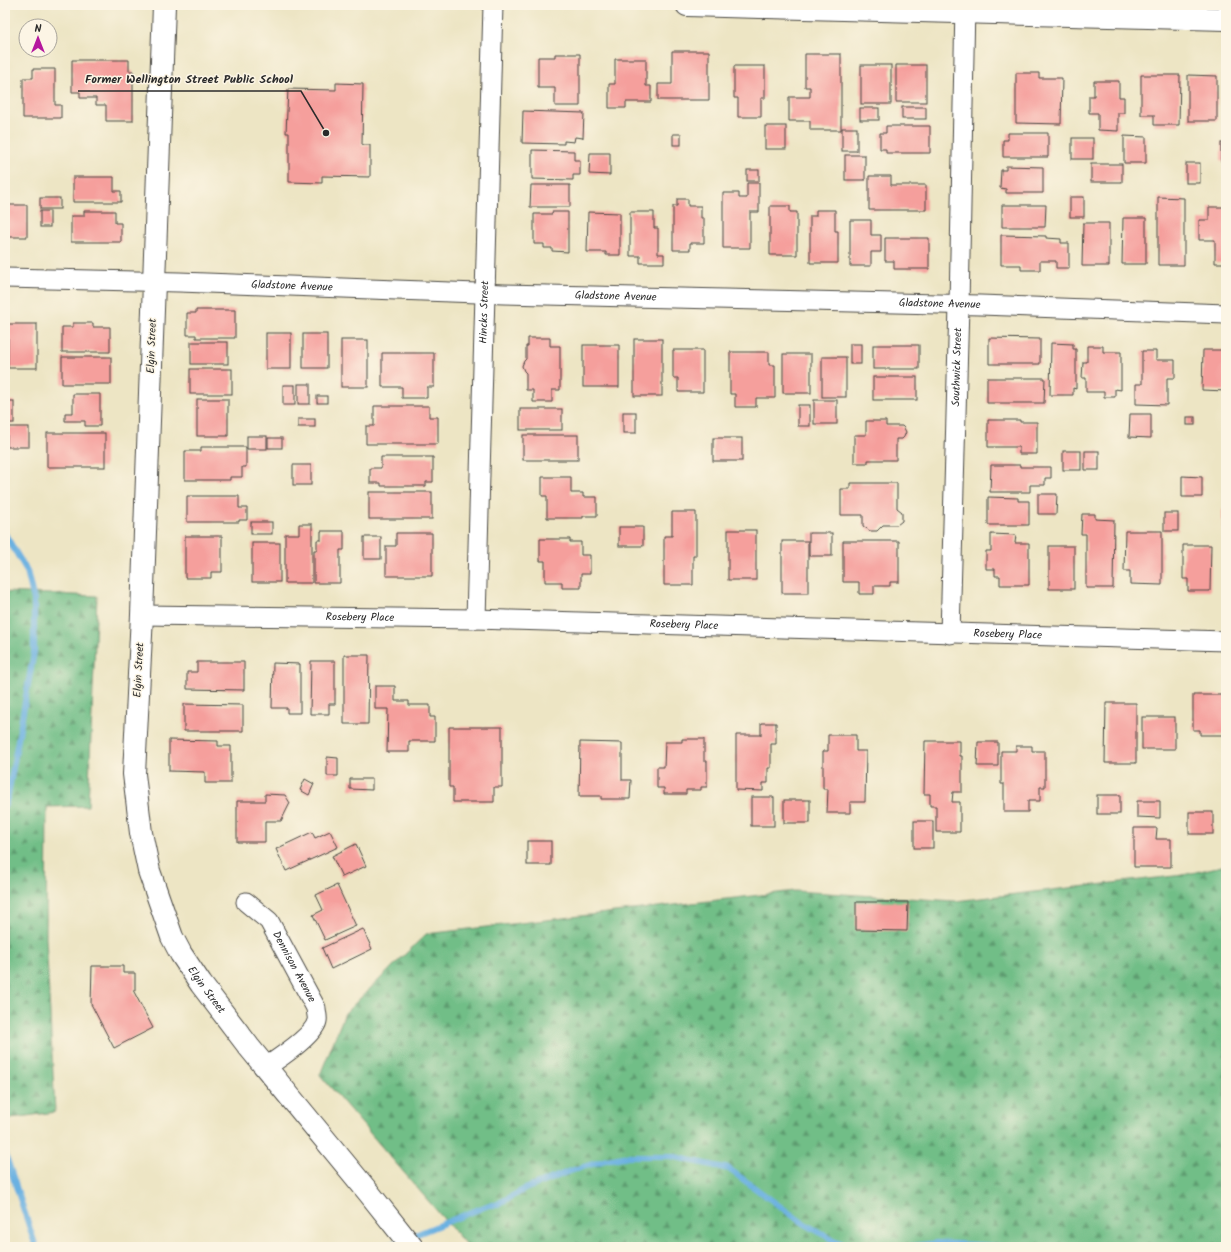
<svg xmlns="http://www.w3.org/2000/svg" width="1231" height="1252" font-family="Kalam,sans-serif">
	<style>
		.forest { fill: url(#forest-firs); stroke: #4e7459 }
		.lines { fill: none; stroke-linecap: round; stroke-linejoin: round }
		.stream { stroke: #6ab1e1; stroke-width: 6 }
		.building { fill: #f59f9c }
		.minor-casing { stroke: #484742; stroke-width: 21 }
		.tertiary-casing { stroke: #484742; stroke-width: 24 }
		.minor { stroke: #fff; stroke-width: 19 }
		.tertiary { stroke: #fff; stroke-width: 22 }
		.labels { text-anchor: middle; dominant-baseline: central; stroke-width: 3; stroke-linejoin: round; paint-order: stroke }
		.street-label { font-size: 11px; fill: #2b2b2b; stroke: #fcf5e5 }
		.leader { fill: none; stroke: #2b2b2b; stroke-width: 1.5 }
		.callout-dot { fill: #2b2b2b; stroke: #fcf5e5; stroke-width: 1.5 }
		.callout-label { font-size: 12px; text-anchor: middle; font-weight: bold; fill: #2b2b2b; stroke: #fcf5e5; stroke-width: 3; stroke-linejoin: round; paint-order: stroke }
	</style>
	<defs>
		<pattern id="forest-firs" width="22" height="20" patternUnits="userSpaceOnUse"><rect width="22" height="20" fill="#71be87"/><path d="M5 1l3.5 6h-7zM16 11l3.5 6h-7z" fill="#5d9b6f"/></pattern>
	</defs>
	<rect width="100%" height="100%" fill="#fcf5e5"/>
	<filter id="ink" filterUnits="userSpaceOnUse"><feTurbulence type="fractalNoise" baseFrequency=".025" numOctaves="2"/><feDisplacementMap in="SourceGraphic" scale="8" xChannelSelector="R" yChannelSelector="G"/><feConvolveMatrix kernelMatrix="1 2 1 2 8 2 1 2 1" color-interpolation-filters="sRGB"/></filter>
	<filter id="wash" filterUnits="userSpaceOnUse"><feTurbulence type="fractalNoise" baseFrequency=".012" numOctaves="4" result="noise"/><feDisplacementMap in="SourceGraphic" scale="16" xChannelSelector="R" yChannelSelector="G"/><feGaussianBlur stdDeviation="0.9" result="paint"/><feColorMatrix in="noise" values="0 0 0 0 0 0 0 0 0 0 0 0 0 0 0 0 0 1.4 0 .05"/><feComposite in="paint" operator="in"/></filter>
	<g filter="url(#wash)">
		<rect width="100%" height="100%" fill="#ede5c4"/>
		<g class="forest">
			<polygon points="5,592 97,596 88,806 47,807 46,937 55,1112 5,1119"/>
			<polygon points="1226,865 1226,1247 468,1247 320,1075 345,1013 426,934 795,891 955,901 1183,875"/>
		</g>
		<g class="lines">
			<g class="stream">
				<polyline points="5,534 27,571 34,600 34,652 8,795 5,805"/>
				<polyline points="5,1153 36,1247"/>
				<polyline points="410,1237 489,1205 496,1205 525,1189 573,1170 606,1160 629,1156 671,1156 729,1169 800,1221 833,1240 853,1247"/>
				<polyline points="382,1247 402,1241"/>
				<polyline points="908,1247 937,1243 1011,1247"/>
			</g>
		</g>
		<g id="blocks">
			<g class="building">
				<polygon points="672,51 709,51 709,100 658,100 658,84 672,84"/>
				<polygon points="555,54 580,54 580,106 555,106 555,88 538,88 538,57 555,57"/>
				<polygon points="805,54 841,54 841,130 810,130 810,121 789,121 789,97 810,97 810,87 805,87"/>
				<polygon points="615,59 646,59 646,86 651,86 651,102 626,102 626,108 609,108 609,84 615,84"/>
				<polygon points="72,60 129,60 129,71 133,71 133,121 106,121 106,105 96,105 96,98 80,98 80,92 72,92"/>
				<rect x="861" y="65" width="30" height="39"/>
				<rect x="896" y="65" width="30" height="37"/>
				<polygon points="734,66 765,66 765,98 761,98 761,117 738,117 738,98 734,98"/>
				<polygon points="33,69 55,69 55,105 61,105 61,118 23,118 23,78 33,78"/>
				<polygon points="1016,73 1039,73 1039,78 1062,78 1061,124 1016,123"/>
				<polygon points="1141,75 1180,75 1179,125 1154,125 1154,115 1141,115"/>
				<polygon points="1188,75 1217,76 1217,121 1188,121"/>
				<polygon points="1094,81 1119,81 1119,97 1124,97 1124,113 1118,113 1118,131 1098,130 1098,113 1089,113 1089,96 1094,96"/>
				<polygon points="336,83 363,84 362,145 370,145 370,177 322,176 322,183 289,182 289,133 286,133 288,89 336,90"/>
				<rect x="902" y="107" width="24" height="12"/>
				<rect x="860" y="108" width="19" height="12"/>
				<polygon points="523,111 584,113 583,138 575,137 574,142 564,141 564,144 522,143"/>
				<rect x="765" y="126" width="21" height="23"/>
				<polygon points="886,126 930,126 930,153 886,153 886,149 880,149 880,133 886,133"/>
				<rect x="842" y="128" width="15" height="23"/>
				<polygon points="1008,133 1048,133 1048,157 1003,157 1003,140 1008,140"/>
				<rect x="673" y="134" width="8" height="11"/>
				<polygon points="1124,136 1146,137 1146,163 1124,163"/>
				<rect x="1072" y="138" width="21" height="21"/>
				<rect x="1221" y="143" width="5" height="18"/>
				<polygon points="532,150 574,151 574,160 580,160 580,175 573,175 573,180 532,179"/>
				<polygon points="590,153 610,153 610,175 589,174"/>
				<rect x="845" y="155" width="20" height="25"/>
				<rect x="1186" y="163" width="14" height="20"/>
				<rect x="1091" y="164" width="31" height="18"/>
				<polygon points="1006,166 1043,167 1043,193 1006,193 1006,189 1000,188 1001,170 1006,170"/>
				<rect x="747" y="170" width="12" height="11"/>
				<polygon points="869,176 891,176 891,185 926,185 926,210 869,210"/>
				<polygon points="73,177 114,177 114,191 121,191 121,202 73,202"/>
				<polygon points="747,183 759,183 759,212 750,212 750,248 723,248 723,193 739,193 739,198 747,198"/>
				<polygon points="531,185 570,185 570,207 530,207"/>
				<rect x="1070" y="197" width="14" height="20"/>
				<polygon points="1158,197 1184,198 1184,265 1158,265"/>
				<rect x="40" y="198" width="20" height="11"/>
				<polygon points="677,199 688,199 688,206 701,206 701,218 704,218 704,243 690,243 690,250 673,250 673,206 677,206"/>
				<rect x="6" y="205" width="21" height="32"/>
				<polygon points="1002,205 1046,205 1045,227 1002,227"/>
				<polygon points="770,206 790,206 790,212 797,212 797,255 770,255"/>
				<polygon points="1209,207 1226,207 1226,263 1215,263 1215,240 1199,240 1199,220 1209,220"/>
				<polygon points="816,210 835,210 835,231 838,231 838,263 810,263 810,216 816,216"/>
				<rect x="40" y="211" width="10" height="16"/>
				<polygon points="84,211 115,211 115,223 121,223 121,242 71,242 71,216 84,216"/>
				<polygon points="552,212 568,212 568,252 552,251 552,248 544,248 544,244 534,244 534,214 552,214"/>
				<polygon points="588,212 620,213 620,255 606,255 606,252 587,252"/>
				<polygon points="630,212 654,212 654,228 658,228 658,254 664,254 664,263 640,263 640,256 630,256"/>
				<polygon points="1123,218 1146,218 1146,264 1122,264"/>
				<polygon points="850,220 871,220 871,235 881,235 881,252 871,252 871,266 850,266"/>
				<polygon points="1083,223 1109,223 1109,266 1082,266"/>
				<polygon points="1001,235 1046,236 1046,238 1061,239 1061,243 1069,243 1069,268 1056,268 1056,261 1040,261 1040,270 1021,270 1021,265 1001,265"/>
				<polygon points="885,238 929,238 929,269 894,269 894,261 885,261"/>
				<polygon points="196,310 235,310 235,338 196,338 196,335 187,335 187,313 196,313"/>
				<polygon points="73,323 93,323 93,327 110,327 110,352 62,352 62,327 73,327"/>
				<rect x="8" y="324" width="29" height="44"/>
				<rect x="266" y="333" width="25" height="36"/>
				<rect x="303" y="334" width="24" height="34"/>
				<polygon points="528,338 550,338 550,346 560,346 560,390 552,390 552,402 533,402 533,390 526,390 526,373 524,371 522,366 524,361 526,359 526,346 528,346"/>
				<polygon points="989,338 1040,339 1040,364 989,364"/>
				<rect x="634" y="339" width="28" height="57"/>
				<rect x="341" y="340" width="27" height="47"/>
				<rect x="191" y="342" width="37" height="22"/>
				<polygon points="1051,343 1073,344 1073,349 1076,349 1076,389 1073,388 1073,395 1050,395"/>
				<rect x="850" y="344" width="11" height="20"/>
				<rect x="583" y="345" width="36" height="42"/>
				<rect x="873" y="345" width="46" height="24"/>
				<polygon points="1087,346 1103,346 1103,352 1121,352 1121,390 1115,389 1115,397 1104,397 1104,392 1086,392 1086,378 1082,378 1083,362 1087,362"/>
				<polygon points="673,350 703,350 703,392 678,392 678,378 673,378"/>
				<polygon points="1203,350 1226,350 1226,391 1202,390"/>
				<polygon points="1142,351 1156,351 1156,360 1175,360 1175,378 1167,378 1167,405 1136,404 1136,384 1142,384"/>
				<polygon points="730,352 769,352 769,365 775,365 775,398 756,398 756,407 735,407 735,394 730,394"/>
				<polygon points="382,353 434,353 434,387 427,387 427,398 402,398 402,387 382,387"/>
				<rect x="783" y="354" width="28" height="39"/>
				<rect x="62" y="357" width="49" height="27"/>
				<rect x="822" y="357" width="24" height="40"/>
				<rect x="190" y="369" width="42" height="25"/>
				<rect x="873" y="377" width="44" height="23"/>
				<polygon points="987,378 1045,378 1044,403 987,403"/>
				<rect x="298" y="384" width="12" height="20"/>
				<rect x="283" y="385" width="12" height="20"/>
				<polygon points="73,394 100,394 100,426 85,426 85,421 65,421 65,413 73,413"/>
				<rect x="317" y="396" width="10" height="7"/>
				<rect x="197" y="399" width="31" height="37"/>
				<rect x="814" y="400" width="23" height="24"/>
				<rect x="5" y="401" width="9" height="22"/>
				<rect x="798" y="405" width="12" height="21"/>
				<polygon points="374,406 429,406 429,417 438,417 438,444 366,444 366,426 374,426"/>
				<rect x="520" y="409" width="42" height="21"/>
				<rect x="623" y="412" width="13" height="21"/>
				<polygon points="1130,414 1151,414 1151,438 1129,437"/>
				<rect x="1187" y="417" width="8" height="8"/>
				<rect x="298" y="419" width="17" height="8"/>
				<polygon points="988,420 1020,420 1020,422 1037,422 1037,454 1019,454 1019,447 988,447"/>
				<polygon points="866,421 886,421 886,426 902,426 904,428 906,432 904,437 902,439 896,439 896,460 868,460 868,463 854,463 854,435 866,435"/>
				<rect x="7" y="427" width="22" height="20"/>
				<rect x="47" y="433" width="58" height="34"/>
				<rect x="523" y="435" width="55" height="25"/>
				<rect x="247" y="436" width="20" height="13"/>
				<rect x="268" y="438" width="14" height="10"/>
				<rect x="713" y="438" width="29" height="23"/>
				<polygon points="201,447 246,447 246,467 242,467 242,477 230,477 230,480 185,480 185,451 201,451"/>
				<rect x="1063" y="451" width="18" height="19"/>
				<rect x="1085" y="451" width="14" height="19"/>
				<polygon points="381,457 433,457 433,482 426,482 426,486 381,486 381,483 370,483 370,468 381,468"/>
				<rect x="293" y="465" width="18" height="20"/>
				<polygon points="991,465 1020,465 1020,467 1051,467 1051,478 1045,478 1045,485 1030,485 1030,492 990,492"/>
				<polygon points="1182,476 1202,477 1202,497 1182,497"/>
				<polygon points="542,477 571,477 571,493 583,493 583,497 597,497 597,516 583,516 583,518 547,518 547,496 542,496"/>
				<polygon points="850,483 897,483 897,508 902,512 902,521 897,525 883,525 877,531 870,531 863,526 863,515 841,515 841,489 850,489"/>
				<rect x="369" y="492" width="63" height="27"/>
				<polygon points="1038,494 1057,494 1056,514 1038,514"/>
				<polygon points="187,496 239,496 239,508 247,508 247,520 239,520 239,522 187,522"/>
				<polygon points="988,497 1018,498 1018,501 1029,501 1029,525 988,525"/>
				<rect x="1222" y="510" width="4" height="19"/>
				<polygon points="672,512 696,512 696,556 693,556 693,585 664,585 664,536 672,536"/>
				<rect x="1164" y="513" width="14" height="18"/>
				<polygon points="1082,514 1095,514 1095,519 1114,520 1113,588 1086,588 1086,534 1081,534"/>
				<rect x="251" y="522" width="21" height="12"/>
				<polygon points="299,524 312,524 312,583 285,583 285,534 299,534"/>
				<rect x="619" y="527" width="24" height="19"/>
				<rect x="728" y="530" width="28" height="50"/>
				<polygon points="321,531 344,531 344,550 340,550 340,583 314,583 314,550 317,550 317,540 321,540"/>
				<polygon points="1125,531 1162,531 1162,585 1130,584 1130,571 1124,571"/>
				<polygon points="396,533 432,533 432,576 386,576 386,546 396,546"/>
				<rect x="809" y="533" width="23" height="23"/>
				<polygon points="991,534 1016,535 1015,543 1029,543 1029,585 1000,585 1000,576 995,576 995,569 986,569 986,551 991,551"/>
				<polygon points="185,536 222,536 222,572 211,572 211,578 185,578"/>
				<rect x="364" y="537" width="17" height="22"/>
				<polygon points="540,539 570,539 570,542 581,542 581,555 590,555 590,574 581,574 581,588 562,588 562,582 545,582 545,561 540,561"/>
				<rect x="782" y="541" width="26" height="52"/>
				<polygon points="843,541 899,541 899,582 890,582 890,586 874,586 874,594 859,594 859,582 843,582"/>
				<rect x="252" y="543" width="28" height="39"/>
				<polygon points="1183,545 1211,545 1210,591 1188,591 1188,579 1183,579"/>
				<rect x="1049" y="546" width="25" height="43"/>
				<polygon points="344,655 369,655 368,724 344,724"/>
				<polygon points="311,661 335,661 335,704 329,704 329,714 310,714"/>
				<polygon points="197,662 244,662 244,690 187,689 187,672 197,672"/>
				<polygon points="273,663 300,664 300,713 287,713 287,708 272,708"/>
				<polygon points="375,686 395,686 395,701 409,701 409,705 430,705 430,717 435,717 435,741 409,741 409,752 387,752 388,709 375,709"/>
				<polygon points="1193,695 1226,695 1226,735 1200,735 1200,730 1193,730"/>
				<polygon points="1106,703 1136,703 1136,763 1105,763"/>
				<polygon points="184,704 243,705 243,731 184,731"/>
				<rect x="1142" y="717" width="33" height="32"/>
				<polygon points="761,723 776,723 776,744 771,744 771,768 768,768 768,783 763,783 763,791 736,790 736,735 761,735"/>
				<polygon points="449,727 502,727 502,787 494,787 494,802 453,802 453,787 449,787"/>
				<polygon points="828,735 856,735 856,751 866,751 865,802 850,802 850,813 827,813 828,789 823,789 823,751 828,751"/>
				<polygon points="682,739 704,739 704,761 707,761 707,787 701,787 701,790 686,790 686,794 664,794 664,788 657,788 657,767 664,767 665,742 682,742"/>
				<polygon points="169,740 218,741 218,746 231,746 231,783 205,783 205,772 169,771"/>
				<polygon points="925,741 960,741 960,756 962,756 962,792 953,792 952,802 960,802 960,832 936,832 936,806 930,806 930,794 924,794"/>
				<polygon points="580,742 622,743 622,780 631,780 630,799 601,799 601,796 579,796"/>
				<polygon points="978,742 998,742 998,766 977,766"/>
				<polygon points="1016,746 1032,746 1032,751 1045,751 1045,787 1040,787 1040,801 1028,801 1028,812 1004,812 1004,784 1001,784 1001,751 1016,751"/>
				<polygon points="327,757 338,758 338,776 327,776"/>
				<polygon points="305,779 314,784 309,795 300,790"/>
				<polygon points="350,779 372,779 372,790 350,789"/>
				<polygon points="265,794 285,795 290,803 281,821 265,821 265,842 237,842 237,801 265,801"/>
				<rect x="1097" y="795" width="23" height="19"/>
				<rect x="751" y="797" width="23" height="29"/>
				<rect x="784" y="800" width="26" height="23"/>
				<polygon points="1137,801 1160,801 1160,818 1137,817"/>
				<rect x="1189" y="812" width="24" height="22"/>
				<rect x="914" y="821" width="19" height="27"/>
				<polygon points="1134,828 1157,828 1156,839 1171,839 1171,867 1134,867"/>
				<polygon points="330,831 338,847 286,871 276,849 312,832 315,838"/>
				<rect x="527" y="841" width="24" height="24"/>
				<polygon points="356,844 366,866 342,877 332,856"/>
				<polygon points="337,885 356,926 325,940 313,915 323,910 316,895"/>
				<polygon points="856,902 908,902 907,931 856,930"/>
				<polygon points="363,929 372,949 331,969 322,948"/>
				<polygon points="92,966 123,966 123,973 135,973 135,990 133,990 153,1028 114,1048 91,1004"/>
			</g>
		</g>
	</g>
	<g filter="url(#ink)">
		<use href="#blocks" fill-opacity="0" stroke="#484742" stroke-width="1"/>
		<g class="lines">
			<g class="minor-casing">
				<g id="minor">
					<path id="s1" d="M5,278L179,282L504,294L980,305L1226,314"/>
					<path id="s2" d="M142,615L476,619L1226,641"/>
					<path id="s3" d="M476,619L493,5"/>
					<path id="s4" d="M950,634L959,305L965,5"/>
					<path id="s5" d="M246,902L269,921L316,1008C316,1012 318,1017 317,1021C314,1035 278,1059 266,1067"/>
				</g>
			</g>
			<g class="tertiary-casing">
				<g id="tertiary">
					<path id="s6" d="M164,5L142,615L134,774L141,833L149,871L172,937L181,954L201,984L249,1047L369,1193L412,1247"/>
					<polyline points="687,5 1226,19"/>
				</g>
			</g>
			<use href="#minor" class="minor"/>
			<use href="#tertiary" class="tertiary"/>
		</g>
	</g>
	<g class="labels">
		<g class="street-label">
			<text stroke="none"><textPath href="#s1" startOffset="287">Gladstone Avenue</textPath></text>
			<text stroke="none"><textPath href="#s1" startOffset="611">Gladstone Avenue</textPath></text>
			<text stroke="none"><textPath href="#s1" startOffset="935">Gladstone Avenue</textPath></text>
			<text stroke="none"><textPath href="#s3" startOffset="307">Hincks Street</textPath></text>
			<text transform="translate(152 346) rotate(-88)">Elgin Street</text>
			<text stroke="none"><textPath href="#s4" startOffset="267">Southwick Street</textPath></text>
			<text stroke="none"><textPath href="#s2" startOffset="218">Rosebery Place</textPath></text>
			<text stroke="none"><textPath href="#s2" startOffset="542">Rosebery Place</textPath></text>
			<text stroke="none"><textPath href="#s2" startOffset="866">Rosebery Place</textPath></text>
			<text transform="translate(139 670) rotate(-87)">Elgin Street</text>
			<text stroke="none"><textPath href="#s5" startOffset="82">Dennison Avenue</textPath></text>
			<text stroke="none"><textPath href="#s6" startOffset="1001">Elgin Street</textPath></text>
		</g>
	</g>
	<path class="leader" d="M326 133L301 91H78"/>
	<circle class="callout-dot" cx="326" cy="133" r="4"/>
	<g class="callout-label">
		<text x="189" y="83">Former Wellington Street Public School</text>
	</g>
	<rect width="1231" height="1252" fill="none" stroke="#fcf5e5" stroke-width="20"/>
	<g transform="translate(38 38)"><circle r="19" fill="#fcf5e5" stroke="#a8a49b"/>
	<path d="M0-3L7 15L0 10L-7 15Z" fill="#b5179e"/>
	<text y="-6" font-size="11" font-weight="bold" text-anchor="middle" fill="#2b2b2b">N</text>
	</g>
</svg>
